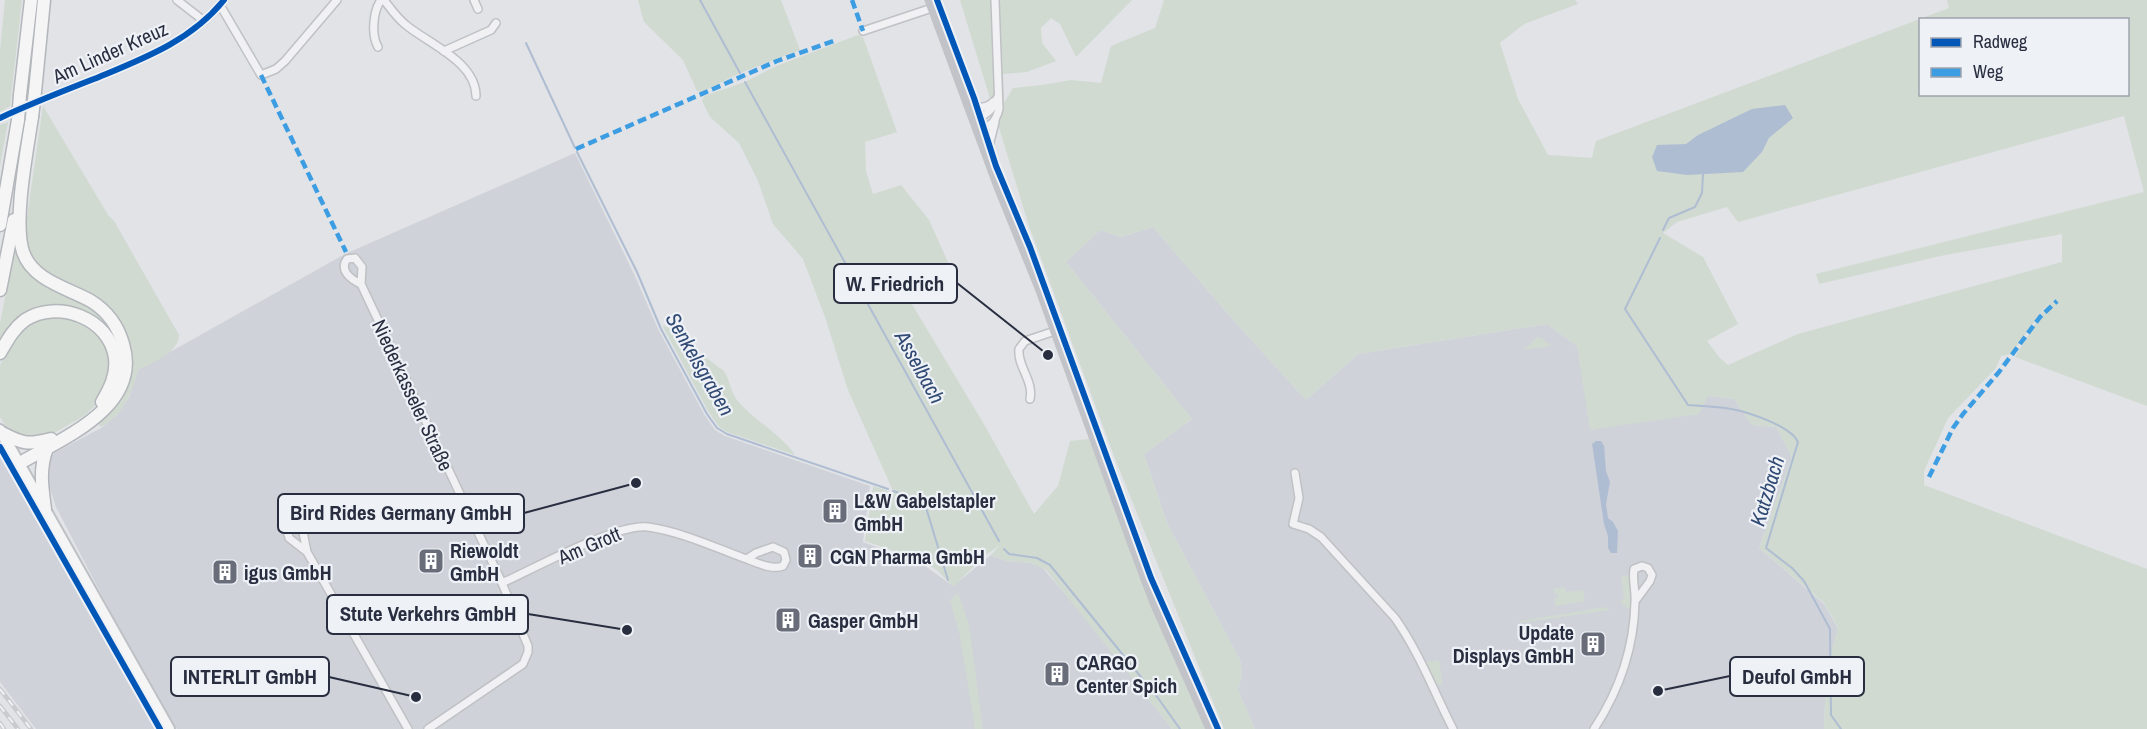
<svg xmlns="http://www.w3.org/2000/svg" width="2147" height="729" font-family="'Archivo Narrow',sans-serif">
	<style>
		.built { fill: #cfd2d9 }
		.green { fill: #d0dad1; fill-rule: evenodd }
		.water { fill: #afbdd2 }
		.lines { fill: none; stroke-linecap: round; stroke-linejoin: round }
		.stream { stroke: #afbdd2; stroke-width: 2 }
		.street-casing { stroke: #bfc1c4; stroke-width: 10 }
		.primary-casing { stroke: #bdc0c4; stroke-width: 14 }
		.highway-casing { stroke: #b3b6bb; stroke-width: 15 }
		.street { stroke: #f1f1f3; stroke-width: 7 }
		.secondary { stroke: #c2c3c9; stroke-width: 9 }
		.primary { stroke: #f5f5f6; stroke-width: 10 }
		.highway { stroke: #f5f5f6; stroke-width: 12 }
		.rail-casing { stroke: #cacbce; stroke-width: 4.5 }
		.rail { stroke: #eef1f6; stroke-width: 2; stroke-dasharray: 7; stroke-linecap: butt }
		.highway-bridge-casing { stroke: #b3b6bb; stroke-width: 15; stroke-linecap: butt }
		.highway-bridge { stroke: #f5f5f6; stroke-width: 12 }
		.quiet { stroke: #3d9de3; stroke-width: 4.5; stroke-dasharray: 9 4.5; stroke-linecap: butt }
		.cycleway-casing { stroke: #eef1f6; stroke-width: 10 }
		.cycleway { stroke: #0057b8; stroke-width: 6 }
		.labels { text-anchor: middle; dominant-baseline: central; stroke-width: 4.5; stroke-linejoin: round; paint-order: stroke }
		.street-label { font-size: 20px; fill: #282e40; stroke: #eef1f6 }
		.poi-label { font-size: 20px; font-weight: bold; fill: #282e40; stroke: #eef1f6; text-anchor: start }
		.water-label { font-size: 21px; font-style: italic; fill: #314a74; stroke: #eef1f6 }
		.leader { fill: none; stroke: #282e40; stroke-width: 2 }
		.callout-dot { fill: #282e40; stroke: #eef1f6; stroke-width: 2 }
		.callout { fill: #eef1f6; stroke: #282e40; stroke-width: 2 }
		.callout-label { font-size: 21px; text-anchor: middle; font-weight: bold; fill: #282e40 }
	</style>
	<rect width="100%" height="100%" fill="#e1e3e6"/>
	<g class="built">
		<polygon points="575,153 634,274 658,329 704,414 715,430 725,436 870,486 863,542 921,563 953,586 991,555 1006,561 1031,563 1041,566 1079,610 1172,729 177,729 109,609 56,507 46,476 48,462 54,453 101,428 117,415 129,397 138,370 345,254"/>
		<polygon points="1153,227 1235,322 1306,400 1358,354 1547,324 1577,346 1591,430 1708,396 1734,399 1752,425 1776,427 1792,457 1759,548 1824,604 1838,628 1826,674 1824,729 1255,729 1238,690 1242,674 1240,660 1167,523 1144,454 1192,419 1066,262 1100,230 1121,237"/>
		<polygon points="0,452 11,471 158,729 36,729 0,682"/>
	</g>
	<g class="green">
		<polygon points="5,0 22,0 10,106 0,112 0,51"/>
		<polygon points="638,0 781,0 800,50 740,73 702,92 697,91 683,60 644,22"/>
		<path d="M960,0H1132L1076,57L1060,24L1051,18L1041,28L1042,43L1056,61L1027,72L1003,74L1004,103L1013,88L1042,85L1071,80L1101,83L1111,46L1155,28L1164,0H1575L1578,4L1524,24L1500,43L1518,99L1548,155L1592,158L1596,141L1949,8L1947,0H2147V406L2015,357L2050,300L2011,354L2001,356L1996,368L1948,418L1924,471V485L2147,569V729H1824L1826,674L1838,627L1824,603L1759,548L1792,457L1776,427L1752,425L1734,399L1708,396L1699,414L1590,430L1577,346L1547,324L1358,354L1306,400L1235,322L1153,227L1121,237L1100,230L1066,262L1192,419L1144,454L1167,523L1240,660L1242,674L1238,690L1255,729H1224L1114,456L1029,226ZM1920,20H2128V94H1920ZM2124,116L2144,192L1816,274L1819,284L1945,255L2062,234V262L1798,334L1728,365L1719,357L1707,341L1738,324L1703,257L1663,233L1677,222L1727,207L1738,222ZM1784,123L1769,138L1762,152L1657,146L1686,144Z"/>
		<path d="M858,35L863,37L897,132L865,142L866,171L873,194L901,185L929,220L951,269L901,286L985,426L1034,514L1058,486L1070,441L1089,439C1125,537 1162,634 1206,729H1172L1046,570L1031,563L1006,561L991,555L1000,545L984,556L953,587L937,570L920,560L865,541L873,486L894,493L848,390L825,317L803,259L773,224L758,181L739,143L710,117L702,101L704,96L745,82L774,67Z"/>
		<path d="M43,106L108,215L114,221L179,335C178,354 153,362 138,370C132,392 123,416 101,427L99,425L100,422C133,396 126,372 126,334L46,273L37,265L28,252L26,224Z"/>
		<polygon points="8,122 0,166 0,125"/>
		<polygon points="17,236 22,256 97,308 118,335 116,383 102,328 44,310 0,346 0,324"/>
		<polygon points="66,316 91,327 103,340 107,350 111,370 99,402 84,416 45,438 35,441 10,432 0,417 0,366 3,357 24,327 42,317"/>
		<path d="M662,325L669,328L675,335L724,371C730,380 730,391 737,400C754,421 780,433 795,455L727,432L719,427L708,411Z"/>
		<polygon points="1537,337 1542,338 1551,346 1524,350"/>
		<polygon points="1629,575 1631,611 1620,602 1624,597 1621,577"/>
		<polygon points="1565,587 1566,592 1583,590 1585,601 1556,606 1554,598 1558,597 1558,593 1554,594 1553,589"/>
		<polygon points="958,592 969,625 983,729 975,729 960,637 950,600"/>
		<polygon points="1605,607 1617,614 1609,610 1520,623 1521,621"/>
		<polygon points="1439,660 1443,685 1437,684 1426,662"/>
	</g>
	<g class="water">
		<polygon points="1785,105 1793,118 1769,138 1762,152 1743,172 1687,175 1657,171 1652,157 1657,145 1686,144 1698,135 1752,109"/>
		<polygon points="1596,441 1601,441 1604,446 1606,471 1610,482 1606,504 1608,518 1613,522 1618,531 1617,553 1611,553 1608,548 1608,536 1604,524 1593,450 1592,444"/>
	</g>
	<g class="lines">
		<g class="stream">
			<polyline points="700,0 740,73"/>
			<polyline points="526,43 575,148"/>
			<polyline points="745,82 999,541"/>
			<polyline points="577,152 637,272 661,329 707,414 717,428 727,434 888,489"/>
			<polyline points="1663,230 1669,218 1695,207 1702,193 1703,174"/>
			<path d="M1660,238L1625,309L1688,405C1702,406 1717,406 1731,409C1748,412 1791,426 1798,442L1766,548L1792,568L1804,581L1830,629L1831,715L1841,729"/>
			<polyline points="893,491 924,501 948,580"/>
			<polyline points="1004,549 1009,554 1037,558 1050,565 1158,698 1180,729"/>
		</g>
		<g class="street-casing">
			<g id="street">
				<polyline points="177,0 204,21"/>
				<path d="M384,0C391,9 397,18 406,25C429,44 476,62 476,96"/>
				<polyline points="474,0 478,9"/>
				<polyline points="220,5 261,75 276,69 285,61 337,0"/>
				<polyline points="863,31 932,8"/>
				<path d="M378,47C371,35 373,11 381,0"/>
				<polyline points="444,51 491,30 496,23"/>
				<path d="M968,104C977,107 985,110 993,102"/>
				<path d="M0,118C32,103 66,90 99,77C145,58 192,40 224,0"/>
				<path d="M974,120C985,116 994,110 997,98"/>
				<path d="M976,126C990,130 996,121 999,109L995,0"/>
				<polyline points="987,154 995,122"/>
				<path d="M361,284C350,279 339,270 347,259L355,258L362,267L361,284L502,583L528,646V652L523,664L428,729"/>
				<path d="M1030,399C1034,381 1017,366 1019,349L1025,341L1055,331"/>
				<path d="M1295,473L1299,498L1293,524L1309,529L1321,537L1395,618C1419,652 1434,692 1453,729"/>
				<polyline points="307,552 289,538 287,531 290,526 297,524 302,527 307,552 408,729"/>
				<path d="M502,583C533,569 617,523 648,527C678,531 712,546 741,557C753,561 772,571 783,566L786,560L784,552L773,547L756,553L747,559"/>
				<path d="M1594,729C1619,691 1634,648 1635,602C1636,591 1632,581 1634,569L1642,566L1648,568L1652,575L1650,581L1636,600"/>
			</g>
		</g>
		<g class="primary-casing">
			<polyline id="primary" points="0,430 169,729"/>
		</g>
		<g class="highway-casing">
			<g id="highway">
				<polyline points="35,92 44,0"/>
				<polyline points="20,95 31,0"/>
				<polyline points="0,225 18,120"/>
				<polyline points="0,290 14,220"/>
				<path d="M0,353C7,341 13,329 25,320C57,299 110,318 115,358C117,375 110,388 102,402"/>
				<path d="M2,433C23,444 28,445 51,439"/>
				<path d="M20,463C63,438 142,407 123,344C118,326 107,311 91,301C68,288 33,281 23,252C13,221 27,151 32,117"/>
				<path d="M45,509C42,487 39,469 47,448"/>
			</g>
		</g>
		<use href="#street" class="street"/>
		<polyline class="secondary" points="929,0 998,187 1039,288 1133,547 1154,603 1210,729"/>
		<use href="#primary" class="primary"/>
		<use href="#highway" class="highway"/>
		<g class="rail-casing">
			<g id="rail">
				<polyline points="0,689 31,729"/>
				<polyline points="0,706 18,729"/>
				<polyline points="0,723 4,729"/>
			</g>
		</g>
		<use href="#rail" class="rail"/>
		<g class="highway-bridge-casing">
			<g id="highway-bridge">
				<polyline points="32,117 35,92"/>
				<polyline points="18,120 20,95"/>
			</g>
		</g>
		<use href="#highway-bridge" class="highway-bridge"/>
		<g class="quiet">
			<polyline points="852,0 863,31"/>
			<polyline points="261,75 346,252"/>
			<polyline points="576,149 777,61 836,40"/>
			<polyline points="1929,477 1953,428 1963,414 1999,372 2040,317 2057,301"/>
		</g>
		<g class="cycleway-casing">
			<g id="cycleway">
				<polyline points="937,0 974,98 996,166 1030,247 1151,578 1218,729"/>
				<path d="M0,118C32,103 66,90 99,77C145,58 192,40 224,0"/>
				<polyline points="0,447 160,729"/>
			</g>
		</g>
		<use href="#cycleway" class="cycleway"/>
	</g>
	<defs>
		<g id="building-square" transform="scale(1.35)"><rect x="-9" y="-9" width="18" height="18" rx="4" fill="#696d7a" stroke="#eef1f6"/><path d="M-4-6H4V6H1V3H-1V6H-4ZM-2.5-4.3h1.7v1.8h-1.7ZM.8-4.3h1.7v1.8H.8ZM-2.5-1h1.7V.8h-1.7ZM.8-1h1.7V.8H.8Z" fill="#fff"/></g>
	</defs>
	<g fill-rule="evenodd">
		<use href="#building-square" x="835" y="511"/>
		<use href="#building-square" x="810" y="556"/>
		<use href="#building-square" x="431" y="561"/>
		<use href="#building-square" x="225" y="572"/>
		<use href="#building-square" x="788" y="620"/>
		<use href="#building-square" x="1593" y="644"/>
		<use href="#building-square" x="1057" y="674"/>
	</g>
	<g class="labels">
		<g class="street-label">
			<text transform="translate(110 52) rotate(-24)">Am Linder Kreuz</text>
			<text transform="translate(413 395) rotate(65)">Niederkasseler Straße</text>
			<text transform="translate(589 545) rotate(-23)">Am Grott</text>
		</g>
		<g class="poi-label">
			<text x="854" y="500">L&amp;W Gabelstapler<tspan x="854" dy="23">GmbH</tspan></text>
			<text x="450" y="550">Riewoldt<tspan x="450" dy="23">GmbH</tspan></text>
			<text x="830" y="556">CGN Pharma GmbH</text>
			<text x="244" y="572">igus GmbH</text>
			<text x="808" y="620">Gasper GmbH</text>
			<text x="1574" y="632" text-anchor="end">Update<tspan x="1574" dy="23">Displays GmbH</tspan></text>
			<text x="1076" y="662">CARGO<tspan x="1076" dy="23">Center Spich</tspan></text>
		</g>
		<g class="water-label">
			<text transform="translate(700 364) rotate(60)">Senkelsgraben</text>
			<text transform="translate(920 367) rotate(61)">Asselbach</text>
			<text transform="translate(1767 491) rotate(-73)">Katzbach</text>
		</g>
	</g>
	<path class="leader" d="M1048 355L957 283M636 483L524 513M627 630L528 614M1658 691L1730 676M416 697L329 677"/>
	<g class="callout-dot">
		<circle cx="1048" cy="355" r="6"/>
		<circle cx="636" cy="483" r="6"/>
		<circle cx="627" cy="630" r="6"/>
		<circle cx="1658" cy="691" r="6"/>
		<circle cx="416" cy="697" r="6"/>
	</g>
	<g class="callout">
		<rect x="834" y="264" width="123" height="39" rx="6"/>
		<rect x="278" y="494" width="246" height="39" rx="6"/>
		<rect x="327" y="595" width="201" height="39" rx="6"/>
		<rect x="1730" y="657" width="134" height="39" rx="6"/>
		<rect x="171" y="657" width="158" height="39" rx="6"/>
	</g>
	<g class="callout-label">
		<text x="895" y="291">W. Friedrich</text>
		<text x="401" y="520">Bird Rides Germany GmbH</text>
		<text x="428" y="621">Stute Verkehrs GmbH</text>
		<text x="1797" y="684">Deufol GmbH</text>
		<text x="250" y="684">INTERLIT GmbH</text>
	</g>
	<rect x="1919" y="18" width="210" height="78" fill="#eef1f6" stroke="#9fa3ad" stroke-width="1.5"/>
	<rect x="1931" y="38" width="30" height="9" fill="#0057b8" stroke="#9fa3ad" stroke-width="1.5"/>
	<text x="1973" y="48" font-size="18" fill="#282e40">Radweg</text>
	<rect x="1931" y="68" width="30" height="9" fill="#3d9de3" stroke="#9fa3ad" stroke-width="1.5"/>
	<text x="1973" y="78" font-size="18" fill="#282e40">Weg</text>
</svg>
